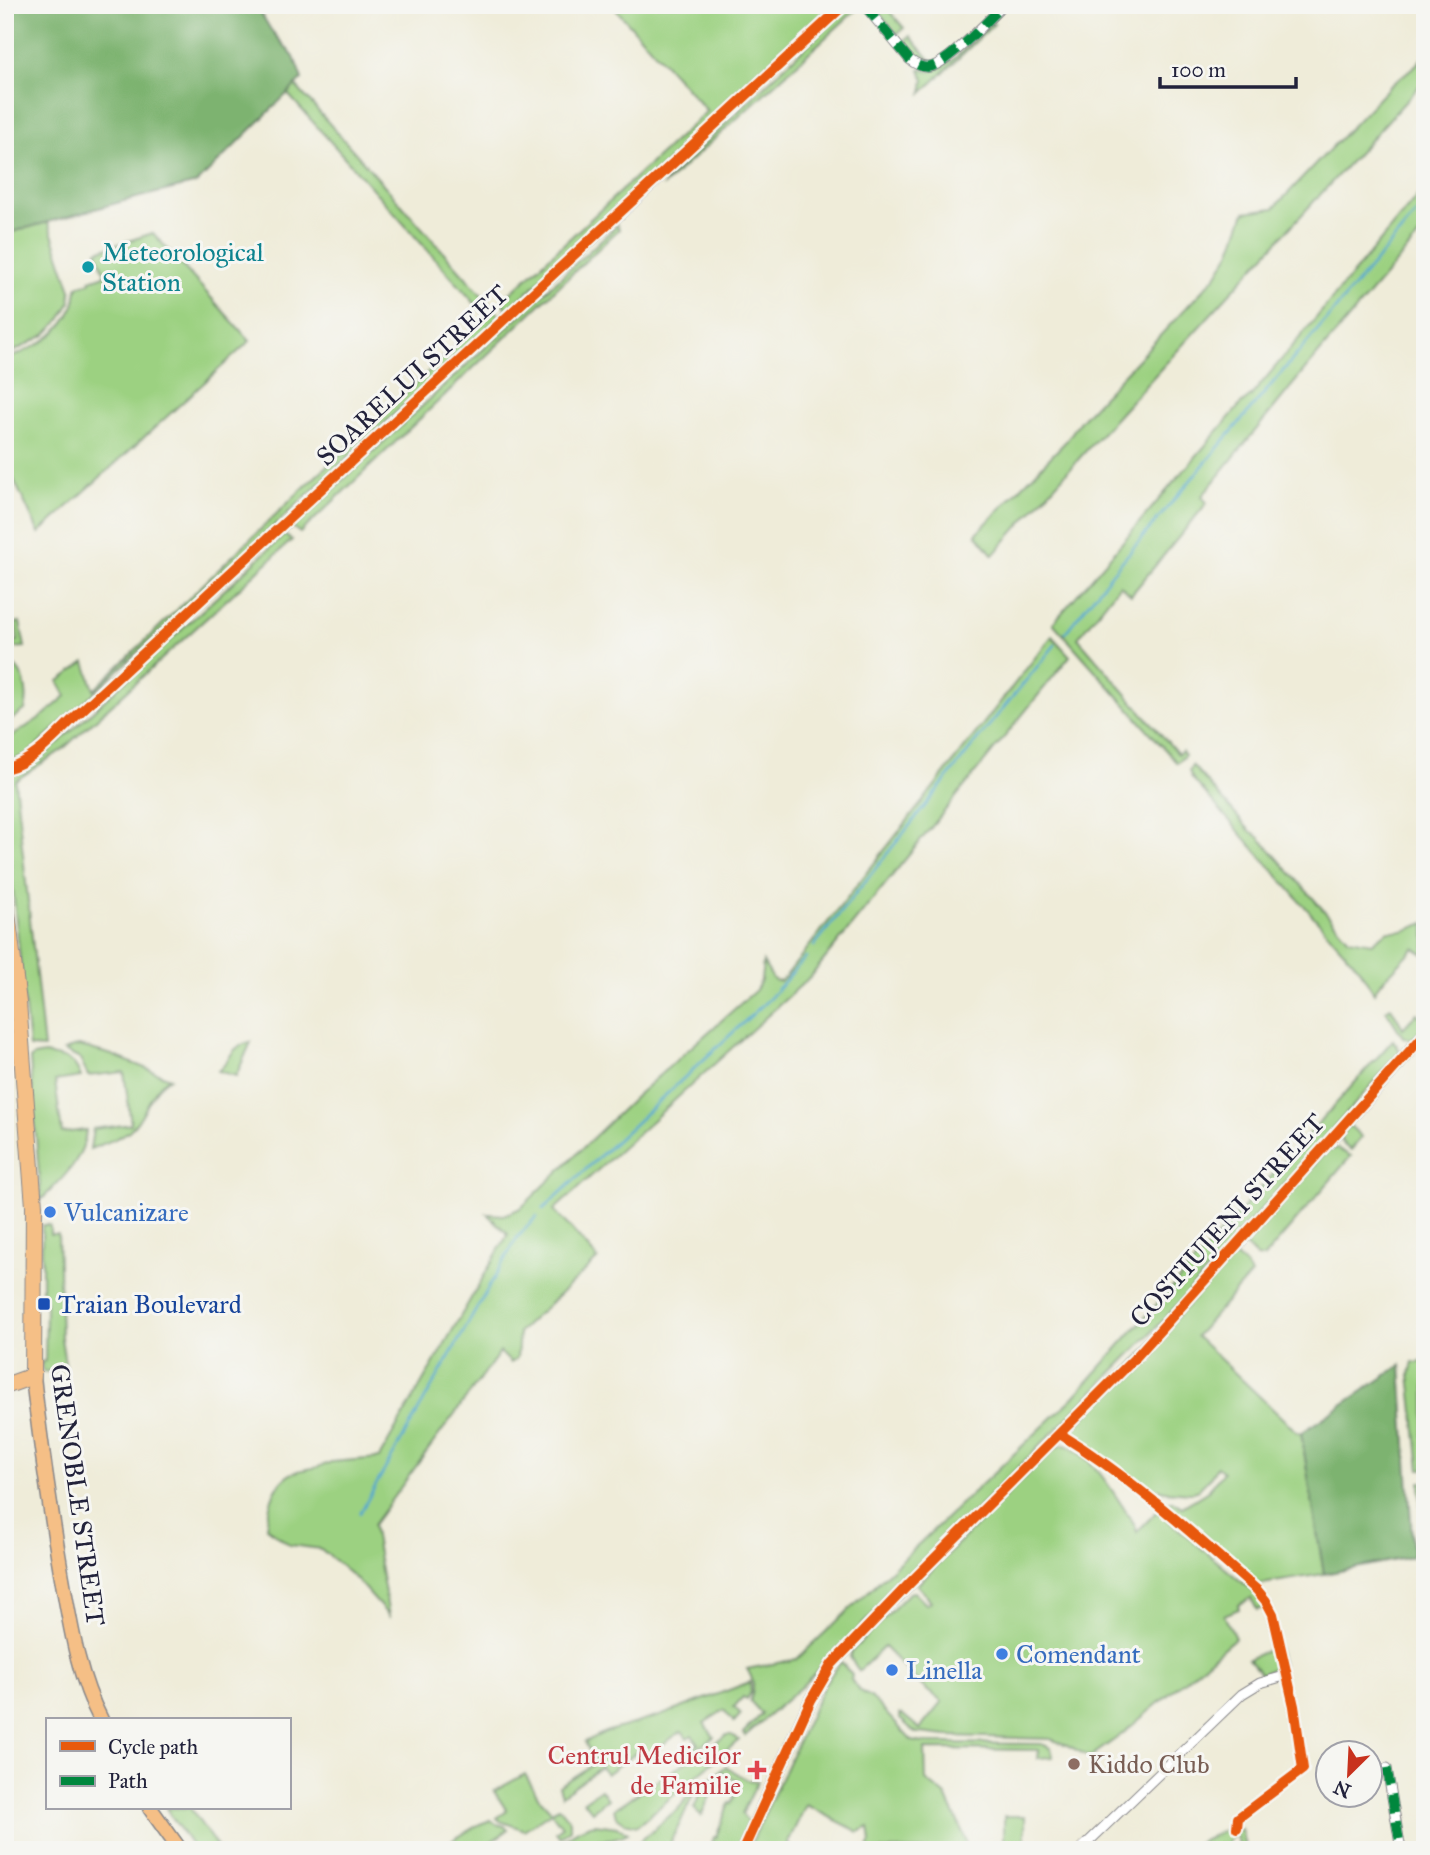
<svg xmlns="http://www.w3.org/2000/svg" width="1430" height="1855" font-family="'IM FELL Great Primer',serif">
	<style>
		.green { fill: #9cd181; stroke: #5f7a5e; stroke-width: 2 }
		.forest { fill: #7db36f; stroke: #506a55; stroke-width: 2 }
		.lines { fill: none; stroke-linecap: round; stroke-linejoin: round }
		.stream { stroke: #52a7ce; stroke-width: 2.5 }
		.street-casing { stroke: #88878a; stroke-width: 11 }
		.secondary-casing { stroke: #88878a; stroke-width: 15 }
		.primary-casing { stroke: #88878a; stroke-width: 17 }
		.highway-casing { stroke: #88878a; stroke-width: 18 }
		.street { stroke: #fff; stroke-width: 9 }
		.secondary { stroke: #fbe5cf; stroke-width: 12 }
		.primary { stroke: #f5bf86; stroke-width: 14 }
		.highway { stroke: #f5bf86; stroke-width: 16 }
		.quiet { stroke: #00873e; stroke-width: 9; stroke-dasharray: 18 9; stroke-linecap: butt }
		.cycleway-casing { stroke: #f6f6f2; stroke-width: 15 }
		.cycleway { stroke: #e8590c; stroke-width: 10 }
		.culture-dot { fill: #0f9aa8; stroke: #f6f6f2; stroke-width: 2.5 }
		.shop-dot { fill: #3f7fe0; stroke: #f6f6f2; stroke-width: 2.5 }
		.transit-dot { fill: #1a4fb4; stroke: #f6f6f2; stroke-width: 2.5 }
		.education-dot { fill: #8d6e63; stroke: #f6f6f2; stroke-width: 2.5 }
		.health-dot { fill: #e0444e; stroke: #f6f6f2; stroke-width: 2.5 }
		.labels { text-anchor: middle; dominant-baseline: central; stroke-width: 6; stroke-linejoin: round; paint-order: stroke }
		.culture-label { font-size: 26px; fill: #0d838f; stroke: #f6f6f2; text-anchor: start }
		.street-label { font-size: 26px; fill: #22223b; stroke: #f6f6f2 }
		.shop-label { font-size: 26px; fill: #366cbe; stroke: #f6f6f2; text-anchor: start }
		.transit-label { font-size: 26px; fill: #164399; stroke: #f6f6f2; text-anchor: start }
		.health-label { font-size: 26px; fill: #be3a42; stroke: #f6f6f2; text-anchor: end }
		.education-label { font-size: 26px; fill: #785e54; stroke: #f6f6f2; text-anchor: start }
	</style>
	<rect width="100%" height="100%" fill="#f6f6f2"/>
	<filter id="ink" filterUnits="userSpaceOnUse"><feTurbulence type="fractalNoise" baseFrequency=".0143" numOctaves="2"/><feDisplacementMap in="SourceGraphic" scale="14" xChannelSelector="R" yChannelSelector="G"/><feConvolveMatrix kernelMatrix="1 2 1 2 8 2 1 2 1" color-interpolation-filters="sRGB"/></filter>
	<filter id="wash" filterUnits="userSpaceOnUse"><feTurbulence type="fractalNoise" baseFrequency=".00686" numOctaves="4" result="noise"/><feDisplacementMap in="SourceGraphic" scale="28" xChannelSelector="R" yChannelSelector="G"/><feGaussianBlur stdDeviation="1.57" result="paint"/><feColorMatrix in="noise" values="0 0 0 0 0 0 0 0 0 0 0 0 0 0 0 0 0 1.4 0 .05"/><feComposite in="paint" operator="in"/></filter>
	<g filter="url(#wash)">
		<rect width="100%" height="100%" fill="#efecd9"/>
		<g class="green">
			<polygon points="612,5 838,5 508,310 502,301 707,111"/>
			<polygon points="849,5 853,5 857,9 664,185 665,181"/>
			<polygon points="872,5 884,5 904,28 897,34"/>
			<path d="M990,22L994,24L922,93L924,80L920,69C924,70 927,71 931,71C950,68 977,36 990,22Z"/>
			<polygon points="910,36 933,63 923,63 903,42"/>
			<polygon points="1425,55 1425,80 1092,444 993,555 976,534 1067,440 1080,421 1216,276 1231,251 1245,212 1274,208 1390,86 1418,63"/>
			<polygon points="295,85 495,310 499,315 498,318 27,755 5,763 5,741 44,715 66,696 59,683 59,681 85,662 94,690 299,492 487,317 287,93"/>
			<polygon points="1425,187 1425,229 1304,371 1202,496 1207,503 1131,595 1120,585 1078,638 1178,754 1182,751 1185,755 1177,763 1053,623 1241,404 1251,396"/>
			<polygon points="48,222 71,290 70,303 60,320 45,335 5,356 5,234"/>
			<polygon points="617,225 619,229 300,533 292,527"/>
			<path d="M153,233L250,341L39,533L5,461V360C33,348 60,337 73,307C77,300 75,293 78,286L90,283V280L105,275L97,251Z"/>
			<polygon points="284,535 292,540 62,750 15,781 44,1048 29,1047 5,812 5,775 32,765 59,742"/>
			<polygon points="20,622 25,647 5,648 5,643 18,641 15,623"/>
			<path d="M1052,636L1070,656L811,976L554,1210L598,1259L519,1332L517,1358L511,1363L500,1352L373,1525L389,1616L354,1577L321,1549L290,1545L266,1527C269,1505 274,1478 298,1471C309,1468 321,1468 331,1462L379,1458L508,1234L487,1214L504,1215L521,1208L636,1096L756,990L761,980L763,962L773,979L776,981H780L785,977Z"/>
			<path d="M5,662C25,665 29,694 25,710L5,724Z"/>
			<polygon points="1192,765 1251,832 1259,837 1349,939 1372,943 1388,931 1404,931 1425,923 1425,955 1414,948 1377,987 1374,993 1358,967 1192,778 1189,771"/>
			<polygon points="1391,1007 1403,1028 1417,1013 1423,1020 1423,1028 1412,1040 1403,1037 1386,1010"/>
			<path d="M1393,1040L1401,1052L1163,1321L802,1686L745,1736L743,1733L762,1714L750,1701C755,1689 754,1680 747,1669L797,1659L1073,1398Z"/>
			<path d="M251,1042L236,1076L218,1071C232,1060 229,1046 251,1042Z"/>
			<path d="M80,1046L112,1055L170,1078C148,1090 147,1116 130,1130C120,1139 102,1144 90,1149L93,1129L131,1124L124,1072L88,1076L80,1059L64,1051L73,1047Z"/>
			<path d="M44,1054C64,1058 74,1057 81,1077L55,1081L62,1133L86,1130C85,1159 60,1181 41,1200L30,1059L34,1056Z"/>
			<path d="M1349,1125L1362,1137L1351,1150C1344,1146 1341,1143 1340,1136Z"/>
			<polygon points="1336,1148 1351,1156 1264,1258 1257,1257 1244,1245 1326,1151"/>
			<polygon points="42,1225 50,1225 50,1234 58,1234 61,1338 66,1369 43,1372 41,1362 45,1361 46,1308 46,1301 42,1301"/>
			<polygon points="1234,1255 1246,1266 1251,1274 1196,1336 1298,1433 1301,1433 1324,1574 1256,1585 1217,1550 1204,1535 1165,1505 1172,1501 1182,1507 1208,1491 1223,1472 1217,1466 1209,1479 1198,1490 1191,1493 1165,1491 1141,1485 1072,1437 1070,1431"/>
			<polygon points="1425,1360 1425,1416 1423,1436 1425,1436 1425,1469 1420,1469 1410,1374 1413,1362 1418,1363"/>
			<path d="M1065,1445C1096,1457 1116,1498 1135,1525L1137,1532L1157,1511L1256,1594L1265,1607L1257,1610L1251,1598L1238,1605L1239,1609L1224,1615L1235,1638L1121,1735L1090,1757L1067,1745L1050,1739L947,1736L920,1733H916L899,1718V1715L900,1716L902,1714L920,1729L942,1702L924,1688L884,1647L859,1671L850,1657L851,1652L909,1593L914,1592L926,1604L931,1601L917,1585L1052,1449L1059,1446Z"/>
			<polygon points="1420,1482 1425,1482 1425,1566 1423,1566"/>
			<polygon points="1277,1646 1282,1665 1261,1674 1248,1659"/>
			<path d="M841,1662L852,1675L851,1680L860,1691L871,1697L912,1741L924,1743L1041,1744C1050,1747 1052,1748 1053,1757L1038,1758V1750L925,1749L926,1780L946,1796L964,1835L968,1850H867L871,1842L869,1827L859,1832L806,1805L787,1844L797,1850H748L825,1683Z"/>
			<polygon points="750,1682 751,1692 747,1699 743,1697 734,1707 741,1714 734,1722 724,1710 704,1723 714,1737 688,1755 686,1752 698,1744 692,1735 687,1738 682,1731 647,1755 642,1748 606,1774 601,1767 562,1795 559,1786 595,1763 585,1742 605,1732 660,1716"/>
			<polygon points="727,1735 732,1735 739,1740 637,1826 625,1823 616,1817 614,1809"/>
			<polygon points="726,1766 747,1780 758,1781 742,1814 749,1824 737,1850 708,1850 714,1837 716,1837 729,1803 731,1803 735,1795 733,1794 737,1787 734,1786 737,1780 721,1772 716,1781 711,1779"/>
			<polygon points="525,1774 539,1798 551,1811 559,1807 570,1821 570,1829 560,1837 556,1832 562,1827 551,1812 524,1830 500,1821 497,1818 507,1811 494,1791"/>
			<polygon points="601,1789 608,1799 592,1811 584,1801"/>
			<polygon points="703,1793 710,1796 701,1816 694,1808 699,1796"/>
			<polygon points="689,1794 693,1796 667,1850 630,1850 681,1806"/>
			<polygon points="166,1808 190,1808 219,1850 194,1850"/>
			<rect x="1004" y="1816" width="21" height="34"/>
			<polygon points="491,1820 496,1824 504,1826 508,1830 479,1850 436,1850 480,1824"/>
			<path d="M595,1824L617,1827L628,1833C616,1840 603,1839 589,1841C577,1843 563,1851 551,1849C565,1839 578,1827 595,1824Z"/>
			<polygon points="1232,1826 1236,1833 1241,1829 1246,1850 1240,1850 1235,1833 1222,1850 1201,1850 1196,1844"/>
		</g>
		<g class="forest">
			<polygon points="5,5 256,5 271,30 294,57 302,79 197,183 124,201 5,234"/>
			<polygon points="1401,1365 1413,1554 1411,1557 1324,1574 1301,1433"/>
		</g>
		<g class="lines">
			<g class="stream">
				<polyline points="1065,633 1113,572 1425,203"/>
				<polyline points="814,946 979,738 1055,645"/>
				<polyline points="543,1209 770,998 806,957"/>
				<polyline points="360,1513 517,1238 537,1216"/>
			</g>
		</g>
	</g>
	<g filter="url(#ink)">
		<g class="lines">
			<g class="street-casing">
				<g id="street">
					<path d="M864,5L909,59C915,64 921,68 929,67C945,66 990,19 1003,5"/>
					<path d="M1060,1434C1132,1478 1194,1535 1257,1590L1266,1601L1273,1614L1294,1706L1303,1769L1238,1818L1237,1828"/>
					<polyline points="1387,1768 1401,1850"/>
					<polyline points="1080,1850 1242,1694 1260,1683 1288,1675"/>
				</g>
			</g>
			<g class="secondary-casing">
				<g id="secondary">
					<path d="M5,769C34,762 56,735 77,715L844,5"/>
					<polyline points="743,1850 811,1700 832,1664 910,1583 1136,1357 1425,1034"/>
				</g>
			</g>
			<g class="primary-casing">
				<g id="primary">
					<path d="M33,1376C40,1442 50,1507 61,1572C70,1622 77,1674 101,1720"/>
					<polyline points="150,1808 180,1850"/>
				</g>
			</g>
			<g class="highway-casing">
				<polyline id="highway" points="5,896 18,1003 34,1206 33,1376 5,1386"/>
			</g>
			<use href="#street" class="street"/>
			<use href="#secondary" class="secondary"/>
			<use href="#primary" class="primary"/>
			<use href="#highway" class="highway"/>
			<g class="quiet">
				<path d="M864,5L909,59C915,64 921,68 929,67C945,66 990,19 1003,5"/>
				<polyline points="1387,1768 1401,1850"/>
			</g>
			<g class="cycleway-casing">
				<g id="cycleway">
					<path d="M5,769C34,762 56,735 77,715L844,5"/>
					<path d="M1060,1434C1132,1478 1194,1535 1257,1590L1266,1601L1273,1614L1294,1706L1303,1769L1238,1818L1237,1828"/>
					<polyline points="743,1850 811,1700 832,1664 910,1583 1136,1357 1425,1034"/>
				</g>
			</g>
			<use href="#cycleway" class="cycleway"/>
		</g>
	</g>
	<circle class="culture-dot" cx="88" cy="267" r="7"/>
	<g class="shop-dot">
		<circle cx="50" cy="1212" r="7"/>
		<circle cx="1002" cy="1654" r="7"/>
		<circle cx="892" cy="1670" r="7"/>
	</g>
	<rect class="transit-dot" x="37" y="1297" width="14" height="14" rx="3.5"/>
	<circle class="education-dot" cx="1074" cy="1764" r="7"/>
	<path class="health-dot" d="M753.5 1759.5h7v7h7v7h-7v7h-7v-7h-7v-7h7z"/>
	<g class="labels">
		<g class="culture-label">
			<text x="102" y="252">Meteorological<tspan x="102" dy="30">Station</tspan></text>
		</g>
		<g class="street-label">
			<text transform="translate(412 375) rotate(-43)">SOARELUI STREET</text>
			<text transform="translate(1227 1220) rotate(-48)">COSTIUJENI STREET</text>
			<text transform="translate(78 1495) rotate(82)">GRENOBLE STREET</text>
		</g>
		<g class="shop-label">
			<text x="64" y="1212">Vulcanizare</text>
			<text x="1016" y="1654">Comendant</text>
			<text x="906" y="1670">Linella</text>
		</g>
		<g class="transit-label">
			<text x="58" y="1304">Traian Boulevard</text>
		</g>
		<g class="health-label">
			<text x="741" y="1755">Centrul Medicilor<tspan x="741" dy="30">de Familie</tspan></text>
		</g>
		<g class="education-label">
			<text x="1088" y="1764">Kiddo Club</text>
		</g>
	</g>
	<rect width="1430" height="1855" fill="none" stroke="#f6f6f2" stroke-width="28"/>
	<rect x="46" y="1718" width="245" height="91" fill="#f6f6f2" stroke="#a1a1a9" stroke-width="2"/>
	<rect x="60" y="1741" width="35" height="10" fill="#e8590c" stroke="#a1a1a9" stroke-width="2"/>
	<text x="108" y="1754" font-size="21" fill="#22223b">Cycle path</text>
	<rect x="60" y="1776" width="35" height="10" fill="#00873e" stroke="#a1a1a9" stroke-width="2"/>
	<text x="108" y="1788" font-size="21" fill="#22223b">Path</text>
	<g transform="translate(1349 1774) rotate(204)"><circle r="33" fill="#f6f6f2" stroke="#a1a1a9" stroke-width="2"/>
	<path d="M0-5L12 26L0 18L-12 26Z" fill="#c8321e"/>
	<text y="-10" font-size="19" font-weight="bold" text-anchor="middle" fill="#22223b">N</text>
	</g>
	<path d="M1160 77v10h136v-10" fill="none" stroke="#22223b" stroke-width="3.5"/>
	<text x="1171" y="77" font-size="21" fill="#22223b" stroke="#f6f6f2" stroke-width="5" paint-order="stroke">100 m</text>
</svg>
